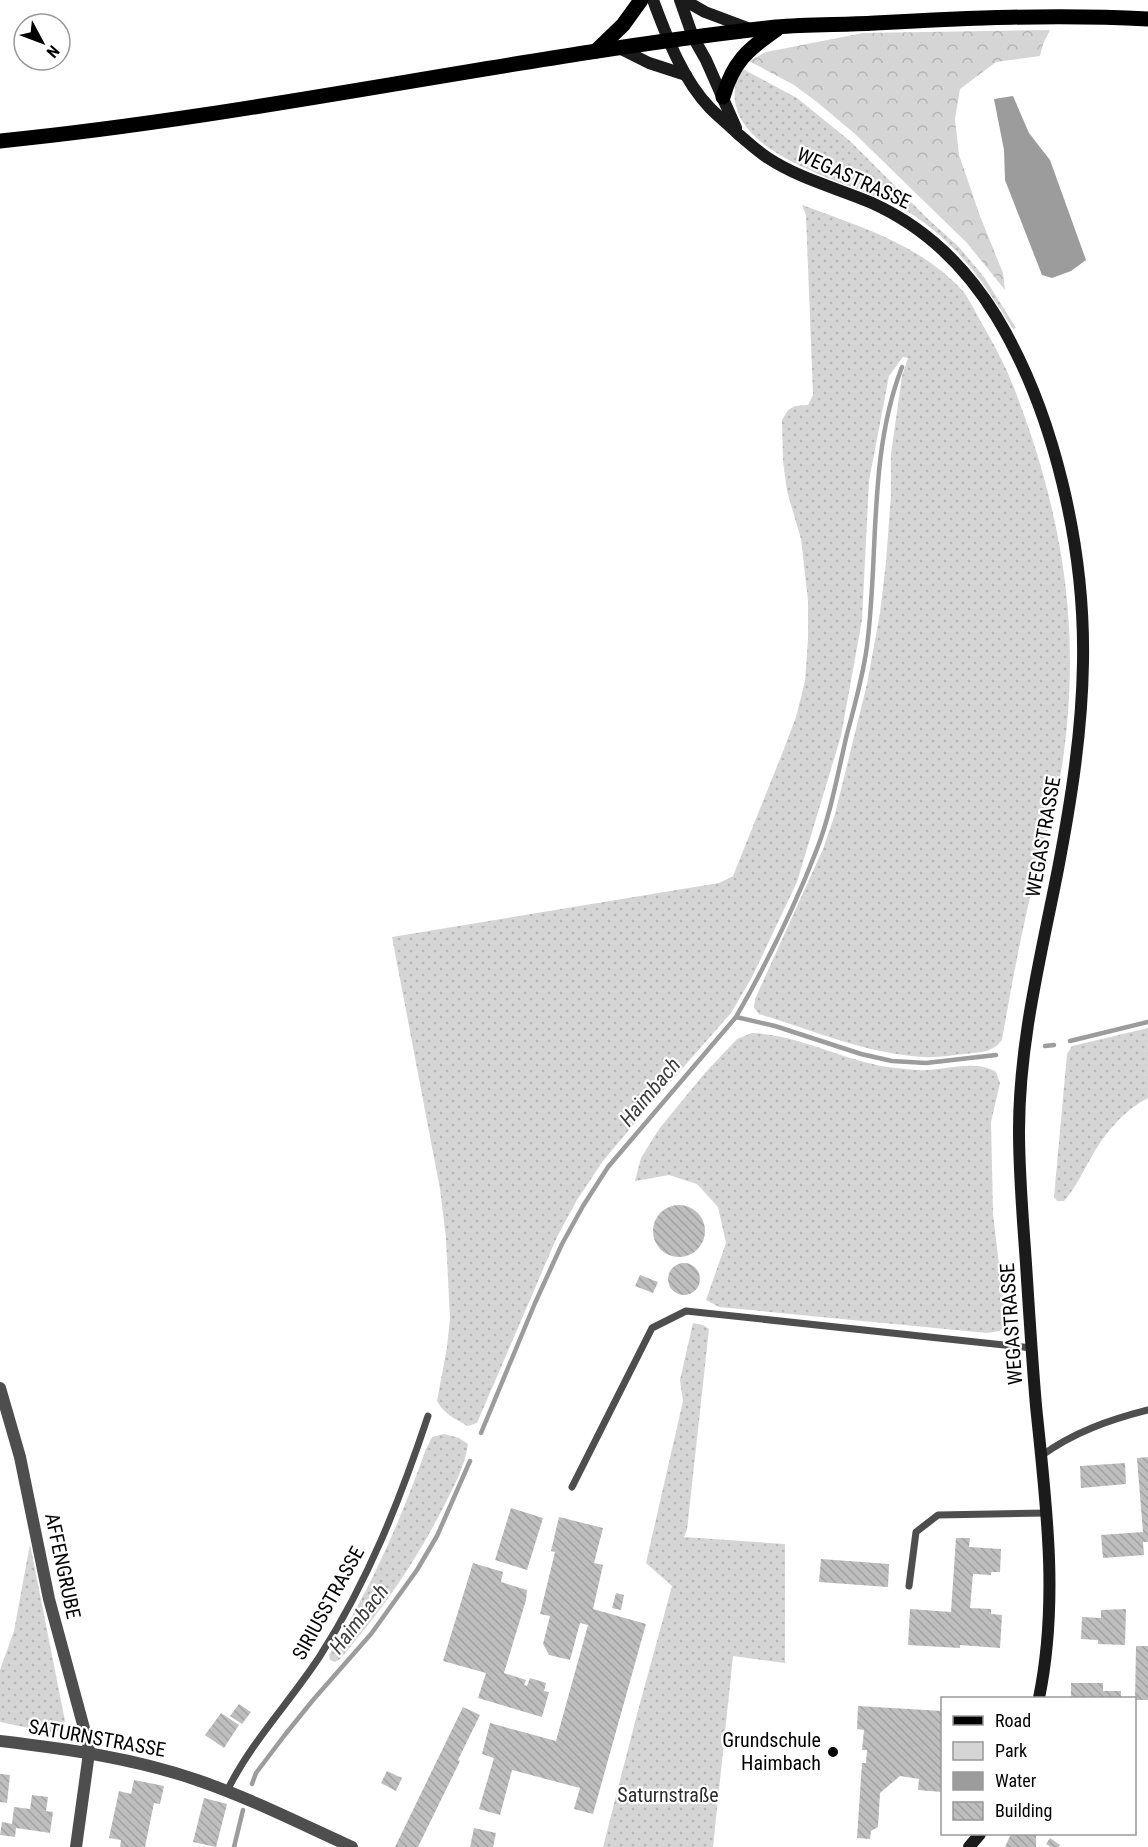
<svg xmlns="http://www.w3.org/2000/svg" width="1148" height="1847" font-family="'Roboto Condensed',sans-serif">
	<style>
		.green { fill: url(#green-dots) }
		.forest { fill: url(#forest-crowns) }
		.water { fill: #9c9c9c }
		.lines { fill: none; stroke-linecap: round; stroke-linejoin: round }
		.stream { stroke: #9c9c9c; stroke-width: 4.5 }
		.building { fill: url(#building-back-hatch) }
		.service { stroke: #4e4e4e; stroke-width: 7 }
		.minor { stroke: #4e4e4e; stroke-width: 12 }
		.tertiary { stroke: #4e4e4e; stroke-width: 12 }
		.secondary { stroke: #1b1b1b; stroke-width: 12 }
		.primary { stroke: #000; stroke-width: 15 }
		.poi-dot { fill: #000; stroke: #fff; stroke-width: 2 }
		.labels { text-anchor: middle; dominant-baseline: central; stroke-width: 4.5; stroke-linejoin: round; paint-order: stroke }
		.street-label { font-size: 20px; fill: #000; stroke: #fff }
		.poi-label { font-size: 20px; fill: #000; stroke: #fff; text-anchor: end }
		.park-label { font-size: 20px; fill: #2c2c2c; stroke: #fff }
		.water-label { font-size: 21px; font-style: italic; fill: #3d3d3d; stroke: #fff }
	</style>
	<defs>
		<pattern id="green-dots" width="8" height="8" patternUnits="userSpaceOnUse" patternTransform="scale(1.5)"><rect width="8" height="8" fill="#d5d5d5"/><path d="M2 2h.1M6 6h.1" fill="none" stroke="#b5b5b5" stroke-width="1.8" stroke-linecap="round"/></pattern>
		<pattern id="forest-crowns" width="20" height="18" patternUnits="userSpaceOnUse" patternTransform="scale(1.5)"><rect width="20" height="18" fill="#d5d5d5"/><path d="M2 6a3 3 0 1 1 6 0M12 15a3 3 0 1 1 6 0" fill="none" stroke="#b5b5b5"/></pattern>
		<pattern id="building-back-hatch" width="6" height="6" patternUnits="userSpaceOnUse" patternTransform="scale(1.5)"><rect width="6" height="6" fill="#bebebe"/><path d="M-1 5l2 2M0 0l6 6M5-1l2 2" fill="none" stroke="#a2a2a2"/></pattern>
	</defs>
	<rect width="100%" height="100%" fill="#fff"/>
	<g class="green">
		<path d="M741,68L797,98L850,141L929,220L959,247L984,277L1016,328L1013,329C989,290 963,252 926,224C911,212 892,203 874,196C824,174 706,144 741,68Z"/>
		<path d="M802,205C859,226 919,244 962,290C968,297 973,307 977,315C991,339 1004,362 1014,388C1061,509 1081,623 1064,752C1059,791 1048,828 1038,865C1023,923 1012,982 1002,1040C992,1053 980,1052 965,1054C952,1055 937,1058 924,1057C866,1054 813,1030 759,1014L754,1008L755,999L823,849L835,814L867,684L880,613L886,562L891,495V454L902,376L908,358L903,357L889,376L869,481L862,620L841,736L797,882L752,977L731,1013L644,1112L603,1161L577,1200L557,1237L477,1423L468,1426C455,1419 444,1414 437,1401L447,1347L450,1319L446,1238L440,1189L392,937L719,883L733,876L782,754L796,717L805,681L808,639V600L801,539L787,491L783,461L782,420L788,410L795,406L808,405L813,395L806,215Z"/>
		<path d="M1148,1028V1098C1123,1111 1104,1134 1091,1158C1082,1173 1075,1189 1064,1201H1057L1054,1197L1067,1054L1072,1046Z"/>
		<path d="M752,1033C802,1035 847,1063 896,1068C907,1069 918,1071 928,1070C950,1069 977,1060 996,1072L1000,1083L991,1122L993,1214L1006,1323L1000,1331L987,1333L719,1307L706,1300L726,1243L718,1207L697,1184L669,1175L635,1181L641,1158L659,1129L704,1074L737,1039Z"/>
		<polygon points="693,1323 703,1325 709,1329 687,1530 684,1537 785,1544 785,1663 733,1656 713,1847 603,1847 636,1718 672,1586 646,1563 683,1401 680,1380"/>
		<path d="M444,1434L459,1438L468,1444C465,1467 453,1488 443,1508C413,1566 382,1610 340,1659L335,1662L330,1660L329,1655C370,1590 400,1522 426,1449L432,1437Z"/>
		<polygon points="30,1544 65,1721 61,1730 52,1733 0,1722 0,1670 14,1631"/>
	</g>
	<polygon class="forest" points="1050,30 1043,44 1040,56 996,62 960,89 955,119 959,155 980,216 1003,273 1005,290 967,243 855,134 817,102 794,85 749,61 766,52 863,33"/>
	<polygon class="water" points="1013,96 1029,133 1050,160 1086,260 1071,271 1052,278 1042,275 1005,180 1004,150 994,99"/>
	<g class="lines">
		<g class="stream">
			<path d="M736,1017C767,963 795,906 817,849C831,813 838,772 847,734C855,705 863,676 867,646C879,553 868,455 902,367"/>
			<polyline points="1070,1041 1148,1022"/>
			<polyline points="1045,1046 1054,1045"/>
			<polyline points="481,1433 535,1303 562,1244 583,1206 608,1167 736,1017 775,1026 861,1054 892,1061 926,1063 996,1055"/>
			<polyline points="252,1784 256,1773 284,1736 313,1700 371,1634 417,1570 437,1536 470,1461"/>
			<polyline points="234,1847 243,1810"/>
		</g>
	</g>
	<g class="building">
		<circle cx="679" cy="1231" r="26"/>
		<circle cx="684" cy="1279" r="16"/>
		<polygon points="640,1275 658,1282 653,1293 635,1286"/>
		<polygon points="1148,1457 1148,1542 1143,1542 1144,1555 1103,1558 1101,1535 1143,1532 1137,1458"/>
		<polygon points="1125,1463 1126,1484 1081,1488 1080,1466"/>
		<polygon points="511,1508 543,1518 527,1570 495,1560"/>
		<polygon points="559,1517 603,1528 594,1563 603,1565 593,1609 646,1624 593,1814 574,1809 580,1788 512,1770 500,1815 479,1809 494,1758 482,1754 490,1723 556,1741 588,1625 580,1623 570,1660 549,1655 543,1644 550,1616 540,1614 555,1552 551,1551"/>
		<polygon points="956,1538 970,1538 969,1547 1001,1549 1000,1572 991,1572 991,1575 973,1574 970,1608 991,1609 991,1614 1002,1615 1000,1648 960,1645 960,1648 908,1645 910,1609 951,1612"/>
		<polygon points="821,1559 889,1564 888,1587 819,1582"/>
		<polygon points="473,1563 503,1572 501,1582 527,1590 526,1600 504,1673 526,1680 524,1685 527,1686 530,1678 546,1683 544,1691 549,1692 542,1717 478,1698 486,1673 443,1661"/>
		<polygon points="616,1593 624,1595 621,1610 612,1608"/>
		<polygon points="1126,1609 1125,1645 1098,1644 1098,1640 1081,1639 1082,1617 1101,1618 1101,1610"/>
		<polygon points="1136,1646 1148,1646 1148,1700 1135,1700"/>
		<polygon points="1071,1683 1103,1683 1103,1691 1121,1691 1121,1698 1071,1698"/>
		<polygon points="239,1704 251,1712 242,1724 230,1716"/>
		<polygon points="858,1706 942,1711 942,1792 918,1790 919,1779 900,1776 880,1793 878,1827 871,1831 870,1839 857,1838 862,1763 866,1763 867,1750 862,1750 864,1730 857,1729"/>
		<polygon points="463,1707 480,1715 458,1760 460,1761 418,1847 395,1847"/>
		<polygon points="221,1713 239,1725 224,1748 205,1735"/>
		<polygon points="387,1771 402,1778 396,1791 381,1783"/>
		<polygon points="0,1774 10,1775 7,1803 0,1802"/>
		<polygon points="134,1780 164,1786 160,1804 154,1803 145,1847 120,1847 121,1840 109,1838 119,1791 131,1794"/>
		<polygon points="680,1791 686,1792 685,1798 679,1797"/>
		<polygon points="32,1795 48,1797 46,1811 53,1812 50,1833 16,1828 15,1837 0,1835 2,1822 12,1824 14,1807 30,1809"/>
		<polygon points="204,1798 227,1804 216,1847 193,1842"/>
		<polygon points="474,1828 496,1833 493,1847 470,1847"/>
		<polygon points="1011,1834 1036,1835 1036,1847 1005,1847"/>
		<polygon points="1050,1838 1060,1845 1059,1847 1051,1847 1046,1844"/>
	</g>
	<g class="lines">
		<g class="service">
			<path d="M1041,1456C1074,1432 1109,1420 1148,1410"/>
			<polyline points="572,1487 652,1328 686,1311 1032,1348"/>
			<polyline points="909,1586 916,1532 938,1515 1046,1513"/>
			<path d="M227,1791C251,1742 290,1702 320,1656C368,1581 400,1500 428,1416"/>
		</g>
		<polyline class="minor" points="0,1388 20,1457 49,1599 88,1743 89,1753 76,1847"/>
		<path class="tertiary" d="M0,1741C67,1749 133,1758 197,1780C250,1798 301,1824 352,1847"/>
		<g class="secondary">
			<path d="M653,0C667,37 682,79 710,108C719,117 729,125 738,134C748,142 757,151 768,158C800,179 837,188 872,203C925,227 966,267 996,316C1055,413 1085,549 1083,662C1082,732 1071,801 1058,869C1041,956 1019,1042 1019,1131C1019,1175 1023,1220 1026,1264C1029,1311 1032,1359 1036,1406C1046,1503 1059,1601 1039,1698"/>
			<polyline points="680,0 693,37 706,60 736,128"/>
			<polyline points="684,0 705,12 753,30"/>
			<polyline points="619,48 649,63 686,75"/>
			<polyline points="969,1847 980,1834"/>
		</g>
		<g class="primary">
			<polyline points="596,51 623,25 641,0"/>
			<path d="M723,97C733,62 747,50 777,29"/>
			<path d="M0,141C260,115 516,56 776,27C809,24 842,25 875,23C966,18 1057,14 1148,19"/>
		</g>
	</g>
	<circle class="poi-dot" cx="833" cy="1752" r="6"/>
	<g class="labels">
		<g class="street-label">
			<text transform="translate(854 178) rotate(24)">WEGASTRASSE</text>
			<text transform="translate(1043 837) rotate(-80)">WEGASTRASSE</text>
			<text transform="translate(1011 1324) rotate(-94)">WEGASTRASSE</text>
			<text transform="translate(63 1566) rotate(78)">AFFENGRUBE</text>
			<text transform="translate(328 1603) rotate(-61)">SIRIUSSTRASSE</text>
			<text transform="translate(97 1738) rotate(10)">SATURNSTRASSE</text>
		</g>
		<g class="poi-label">
			<text x="821" y="1740">Grundschule<tspan x="821" dy="23">Haimbach</tspan></text>
		</g>
		<g class="park-label">
			<text x="668" y="1795">Saturnstraße</text>
		</g>
		<g class="water-label">
			<text transform="translate(650 1092) rotate(-50)">Haimbach</text>
			<text transform="translate(359 1619) rotate(-52)">Haimbach</text>
		</g>
	</g>
	<rect x="941" y="1697" width="195" height="138" fill="#ffffff" stroke="#999999" stroke-width="1.5"/>
	<rect x="953" y="1716" width="30" height="9" fill="#000000" stroke="#999999" stroke-width="1.5"/>
	<text x="995" y="1727" font-size="18" fill="#000000">Road</text>
	<rect x="953" y="1742" width="30" height="18" fill="#d5d5d5" stroke="#999999" stroke-width="1.5"/>
	<text x="995" y="1757" font-size="18" fill="#000000">Park</text>
	<rect x="953" y="1772" width="30" height="18" fill="#9c9c9c" stroke="#999999" stroke-width="1.5"/>
	<text x="995" y="1787" font-size="18" fill="#000000">Water</text>
	<rect x="953" y="1802" width="30" height="18" fill="url(#building-back-hatch)" stroke="#999999" stroke-width="1.5"/>
	<text x="995" y="1817" font-size="18" fill="#000000">Building</text>
	<g transform="translate(42 42) rotate(131)"><circle r="28" fill="#ffffff" stroke="#999999" stroke-width="1.5"/>
	<path d="M0-4.5L10 22L0 15L-10 22Z" fill="#000000"/>
	<text y="-9" font-size="16" font-weight="bold" text-anchor="middle" fill="#000000">N</text>
	</g>
</svg>
